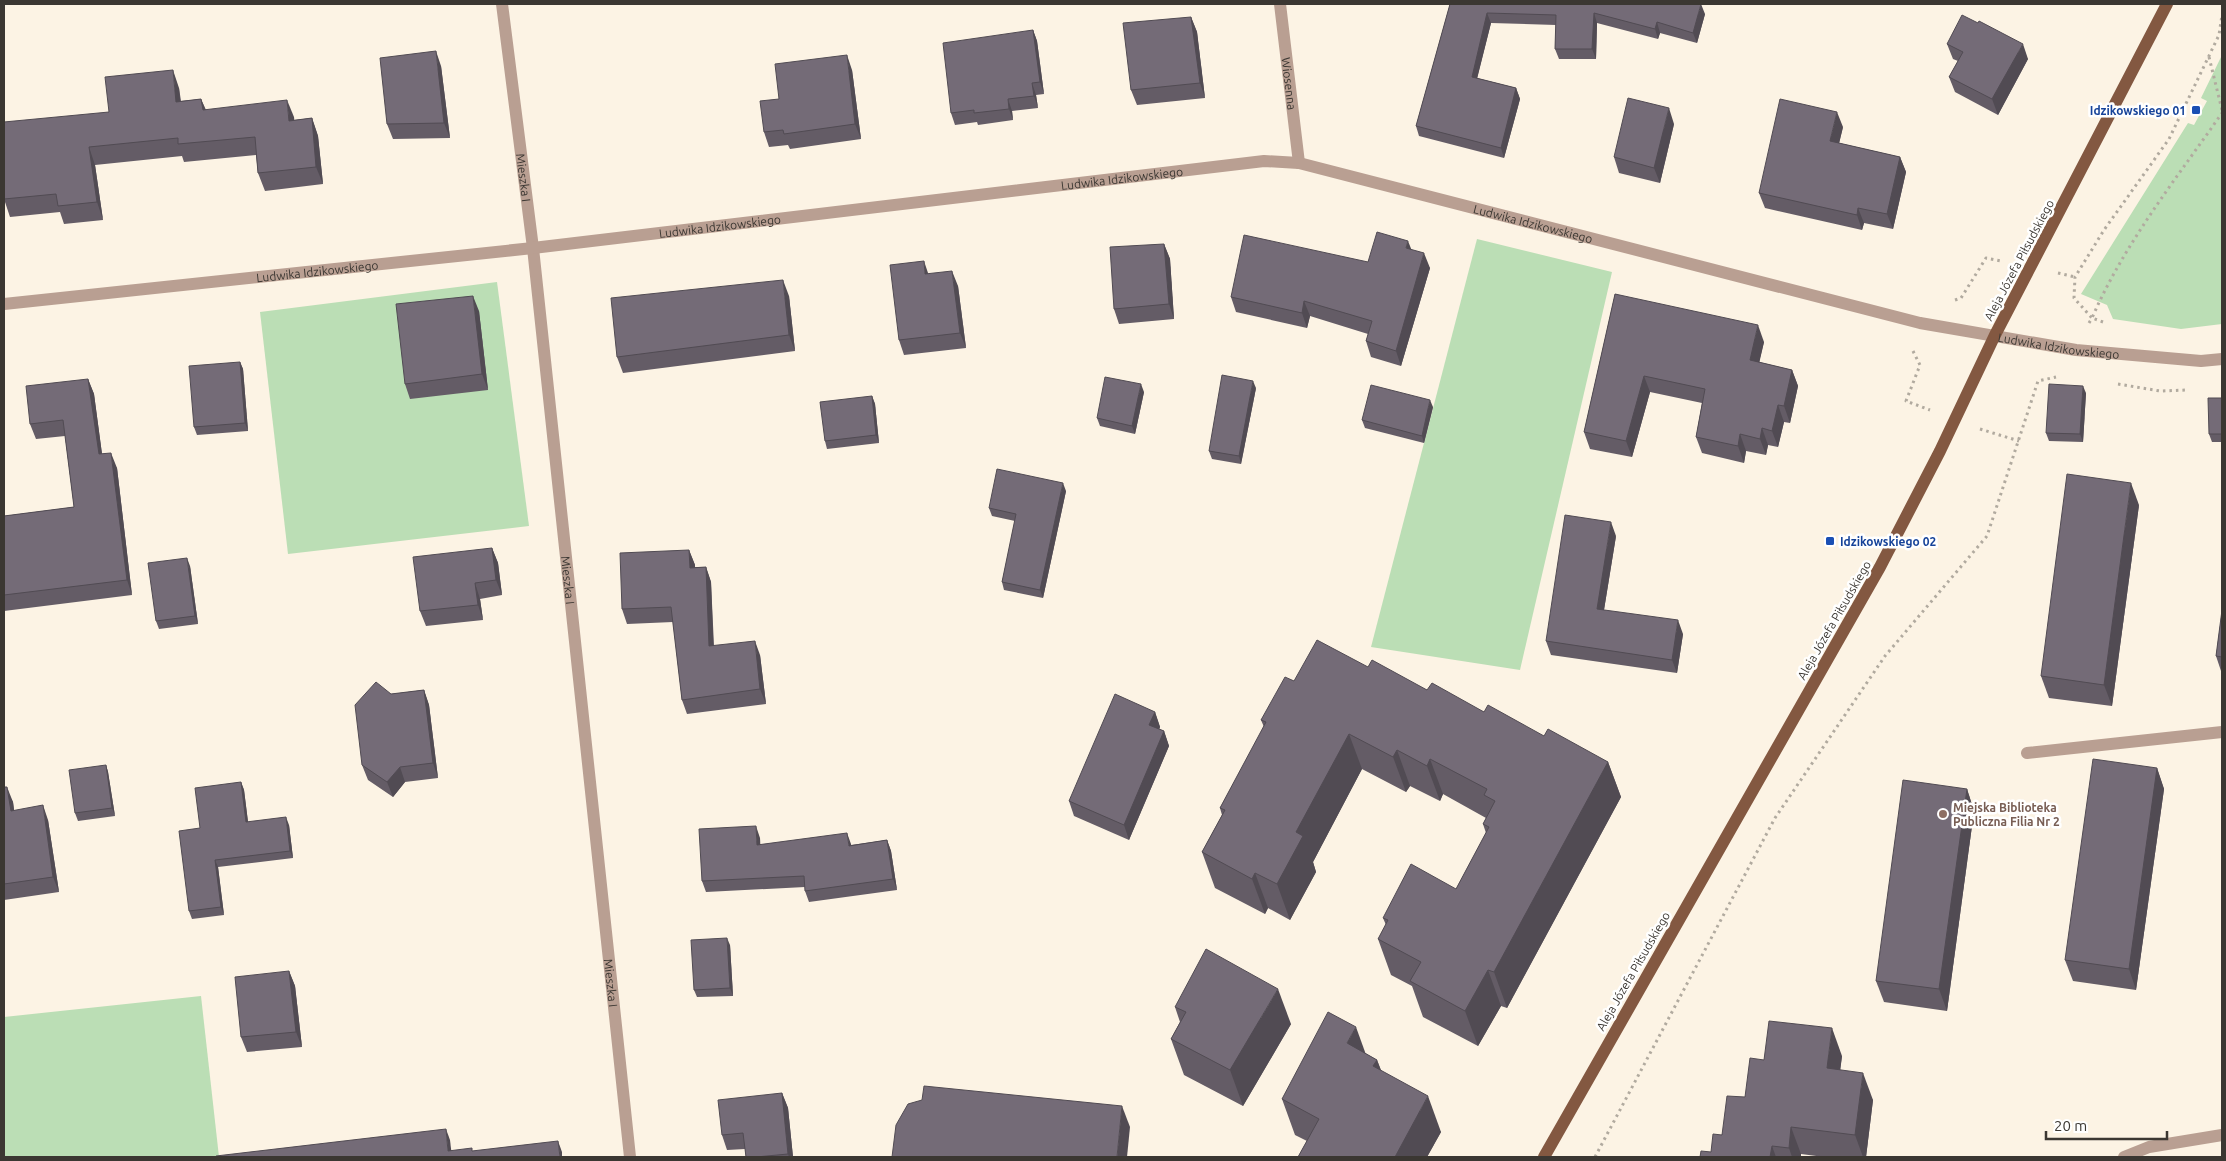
<svg xmlns="http://www.w3.org/2000/svg" width="2226" height="1161" font-family="Ubuntu,sans-serif">
	<style>
		.green { fill: #bbdeb5 }
		.lines { fill: none; stroke-linecap: round; stroke-linejoin: round }
		.path { stroke: #b1aa9f; stroke-width: 3; stroke-dasharray: 2.5 4; stroke-linecap: butt }
		.minor { stroke: #b99f92; stroke-width: 12 }
		.major { stroke: #835841; stroke-width: 12 }
		.wall { fill: #645c66 }
		.shaded-wall { fill: #514b53 }
		.building { fill: #746b77; stroke: #514b53 }
		.transit-dot { fill: #1a4fb4; stroke: #fff; stroke-width: 2 }
		.education-dot { fill: #8d6e63; stroke: #fff; stroke-width: 2 }
		.labels { text-anchor: middle; dominant-baseline: central; stroke-width: 5; stroke-linejoin: round; paint-order: stroke }
		.street-label { font-size: 12px; fill: #3b3732; stroke: #fff }
		.transit-label { font-size: 12px; font-weight: bold; fill: #164399; stroke: #fff; text-anchor: end }
		.education-label { font-size: 12px; font-weight: bold; fill: #785e54; stroke: #fff; text-anchor: start }
	</style>
	<rect width="100%" height="100%" fill="#fcf3e4"/>
	<g class="green">
		<polygon points="2222,55 2222,324 2181,329 2113,319 2107,305 2081,294 2188,123 2194,125 2207,101 2201,98"/>
		<polygon points="1477,239 1612,272 1520,670 1371,647"/>
		<polygon points="497,282 529,526 288,554 260,312"/>
		<polygon points="201,996 219,1157 4,1157 4,1017"/>
	</g>
	<g class="lines">
		<g class="path">
			<polyline points="2209,57 2222,110"/>
			<polyline points="2058,273 2075,277"/>
			<polyline points="1955,300 1961,298 1986,258 2001,261"/>
			<path d="M2103,322L2092,318C2124,244 2176,179 2222,113"/>
			<polyline points="2089,323 2092,318 2074,298 2075,277 2104,230 2169,139 2219,35 2222,15"/>
			<polyline points="1913,351 1920,365 1906,401 1930,410"/>
			<polyline points="2118,384 2160,391 2186,390"/>
			<polyline points="1980,429 2019,441"/>
			<polyline points="1595,1157 1775,818 1885,656 1987,536 2038,381 2056,377"/>
		</g>
		<g class="minor">
			<path id="s1" d="M502,4L533,248L630,1157"/>
			<path id="s2" d="M1280,4L1299,163"/>
			<path id="s3" d="M4,304L533,248L1264,161L1299,163L1920,323L2076,350L2201,361L2222,359"/>
			<polyline points="2027,753 2222,732"/>
			<polyline points="2124,1157 2149,1147 2222,1135"/>
		</g>
		<polyline class="major" points="1544,1157 1880,567 1940,451 1995,335 2167,4"/>
	</g>
	<g class="wall">
		<polygon points="1450,4 1705,14 1697,43 1660,33 1658,39 1597,23 1596,59 1559,59 1555,49 1556,25 1491,23 1477,78 1516,88 1520,99 1504,158 1419,136 1416,126"/>
		<polygon points="1191,17 1197,32 1205,98 1137,105 1131,90"/>
		<polygon points="1978,23 2028,59 1998,115 1955,92 1949,77 1958,61 1953,59 1947,44"/>
		<polygon points="1033,30 1037,41 1044,94 1036,95 1038,108 1012,111 1013,120 978,125 977,122 955,125 951,113"/>
		<polygon points="441,66 450,138 393,139 387,124"/>
		<polygon points="852,70 861,139 790,149 788,145 769,147 764,132 779,99"/>
		<polygon points="179,88 181,101 201,99 206,110 294,117 294,120 312,118 318,136 323,184 265,191 258,173 256,155 184,162 182,156 95,165 103,220 64,224 60,212 10,217 4,199 109,112"/>
		<polygon points="1674,124 1660,183 1619,173 1614,157"/>
		<polygon points="1843,127 1839,143 1900,157 1906,172 1893,229 1864,223 1862,230 1765,208 1759,193"/>
		<polygon points="1164,244 1170,259 1174,319 1119,324 1114,309"/>
		<polygon points="1411,249 1430,268 1401,366 1371,357 1366,341 1368,334 1310,316 1307,328 1236,312 1231,297 1368,262"/>
		<polygon points="928,274 958,286 966,348 904,355 899,340"/>
		<polygon points="1615,294 1764,342 1759,362 1792,370 1798,386 1790,423 1784,422 1778,447 1768,445 1766,455 1746,451 1744,463 1702,453 1696,437 1702,403 1650,392 1632,457 1590,449 1584,432"/>
		<polygon points="789,296 795,351 623,373 617,357"/>
		<polygon points="479,311 488,390 410,399 405,384"/>
		<polygon points="240,362 243,369 248,431 197,435 194,427"/>
		<polygon points="88,379 94,394 102,454 117,468 132,595 4,611 4,516 74,507 65,436 36,439 30,424"/>
		<polygon points="1256,388 1241,464 1212,459 1209,451"/>
		<polygon points="1144,392 1135,434 1100,426 1097,418"/>
		<polygon points="2086,393 2083,442 2049,441 2046,433"/>
		<polygon points="872,396 875,404 879,443 827,449 825,441"/>
		<polygon points="2222,398 2222,442 2212,442 2209,434"/>
		<polygon points="1433,407 1424,443 1365,428 1362,420"/>
		<polygon points="1066,491 1043,598 1004,590 1002,582 1015,521 992,516 989,508"/>
		<polygon points="2139,505 2112,706 2049,698 2041,676"/>
		<polygon points="1616,536 1604,610 1683,634 1677,673 1551,655 1546,641"/>
		<polygon points="492,548 498,563 502,595 480,599 483,620 426,626 420,611"/>
		<polygon points="689,550 695,565 695,567 706,567 711,582 714,646 760,655 766,704 687,714 682,700 673,622 627,624 622,609"/>
		<polygon points="190,566 198,624 159,629 156,621"/>
		<polygon points="2222,610 2222,674 2216,656"/>
		<polygon points="1368,667 1484,712 1608,762 1621,797 1507,1008 1501,1006 1478,1046 1423,1017 1412,986 1391,975 1378,939 1386,925 1383,918 1456,889 1486,833 1483,824 1486,818 1443,794 1440,801 1410,786 1406,792 1362,769 1313,862 1316,872 1290,920 1268,908 1265,914 1215,888 1202,852 1222,815 1220,808 1264,727 1261,720 1294,681"/>
		<polygon points="424,690 429,705 438,778 405,782 393,797 368,780 362,765 391,694"/>
		<polygon points="1155,712 1160,727 1159,729 1164,731 1169,746 1129,840 1074,816 1069,801"/>
		<polygon points="106,765 108,772 115,816 78,821 75,813"/>
		<polygon points="2157,768 2164,789 2136,990 2073,981 2065,960"/>
		<polygon points="241,782 244,790 248,822 289,825 293,858 218,867 224,915 192,919 189,911 200,828"/>
		<polygon points="4,787 13,802 14,810 48,820 59,892 4,900"/>
		<polygon points="1967,789 1974,811 1947,1011 1884,1002 1876,981"/>
		<polygon points="760,838 760,845 851,845 887,840 891,851 897,890 809,902 805,891 805,887 706,892 702,881"/>
		<polygon points="730,945 733,996 697,997 694,990"/>
		<polygon points="289,971 295,986 302,1047 247,1052 241,1037"/>
		<polygon points="1175,1007 1291,1024 1243,1106 1184,1075 1171,1039 1180,1022"/>
		<polygon points="1365,1053 1377,1060 1381,1070 1441,1132 1427,1157 1298,1157 1307,1141 1295,1135 1282,1099"/>
		<polygon points="1842,1056 1840,1070 1873,1100 1866,1157 1824,1157 1801,1154 1801,1157 1700,1157 1711,1152 1745,1097 1764,1060"/>
		<polygon points="782,1093 788,1108 793,1157 746,1157 745,1149 727,1150 722,1135"/>
	</g>
	<g class="shaded-wall">
		<polygon points="1701,4 1705,14 1697,43 1693,33"/>
		<polygon points="1487,13 1491,23 1475,87 1472,77"/>
		<polygon points="1594,13 1597,23 1596,59 1592,49"/>
		<polygon points="1191,17 1197,32 1205,98 1200,83"/>
		<polygon points="1657,22 1660,33 1658,39 1655,29"/>
		<polygon points="1033,30 1037,41 1044,94 1040,82"/>
		<polygon points="2023,44 2028,59 1998,115 1992,99"/>
		<polygon points="436,51 441,66 450,138 444,123"/>
		<polygon points="847,55 852,70 861,139 855,124"/>
		<polygon points="173,70 179,88 182,119 176,102"/>
		<polygon points="1032,83 1036,95 1038,108 1034,96"/>
		<polygon points="1516,88 1520,99 1504,158 1501,148"/>
		<polygon points="201,99 208,116 203,110"/>
		<polygon points="1008,99 1012,111 1013,120 1009,109"/>
		<polygon points="287,100 294,117 296,138 289,121"/>
		<polygon points="1669,108 1674,124 1660,183 1654,168"/>
		<polygon points="1837,112 1843,127 1836,156 1830,141"/>
		<polygon points="312,118 318,136 323,184 316,167"/>
		<polygon points="89,147 95,165 103,220 97,202"/>
		<polygon points="1900,157 1906,172 1893,229 1887,214"/>
		<polygon points="1858,208 1864,223 1862,230 1857,215"/>
		<polygon points="1408,241 1414,256 1406,248"/>
		<polygon points="1164,244 1170,259 1174,319 1169,304"/>
		<polygon points="1424,253 1430,268 1401,366 1396,351"/>
		<polygon points="924,261 929,276 925,274"/>
		<polygon points="952,271 958,286 966,348 960,333"/>
		<polygon points="783,280 789,296 795,351 789,335"/>
		<polygon points="473,296 479,311 488,390 482,374"/>
		<polygon points="1304,301 1310,316 1307,328 1302,313"/>
		<polygon points="1758,325 1764,342 1756,377 1750,360"/>
		<polygon points="240,362 243,369 248,431 245,423"/>
		<polygon points="1792,370 1798,386 1790,423 1784,406"/>
		<polygon points="1644,376 1650,392 1632,457 1626,441"/>
		<polygon points="88,379 94,394 104,469 99,454"/>
		<polygon points="1253,381 1256,388 1241,464 1239,456"/>
		<polygon points="1141,384 1144,392 1135,434 1132,426"/>
		<polygon points="2083,386 2086,393 2083,442 2080,434"/>
		<polygon points="872,396 875,404 879,443 876,435"/>
		<polygon points="1430,400 1433,407 1424,443 1422,436"/>
		<polygon points="1778,405 1784,422 1778,447 1772,431"/>
		<polygon points="1762,428 1768,445 1766,455 1760,439"/>
		<polygon points="1740,434 1746,451 1744,463 1738,446"/>
		<polygon points="111,453 117,468 132,595 127,580"/>
		<polygon points="1063,483 1066,491 1043,598 1040,590"/>
		<polygon points="2131,483 2139,505 2112,706 2104,685"/>
		<polygon points="1611,522 1616,536 1602,622 1597,609"/>
		<polygon points="492,548 498,563 502,595 496,580"/>
		<polygon points="689,550 695,565 695,582 690,568"/>
		<polygon points="187,558 190,566 198,624 195,616"/>
		<polygon points="706,567 711,582 714,661 709,646"/>
		<polygon points="475,583 480,599 483,620 478,605"/>
		<polygon points="1678,620 1683,634 1677,673 1672,660"/>
		<polygon points="755,641 760,655 766,704 760,689"/>
		<polygon points="424,690 429,705 438,778 433,763"/>
		<polygon points="1155,712 1160,727 1155,740 1149,725"/>
		<polygon points="1164,731 1169,746 1129,840 1124,825"/>
		<polygon points="1349,734 1362,769 1313,862 1316,872 1290,920 1277,884 1296,832"/>
		<polygon points="1397,750 1410,786 1406,792 1393,757"/>
		<polygon points="1430,759 1443,794 1440,801 1427,766"/>
		<polygon points="1608,762 1621,797 1507,1008 1494,972"/>
		<polygon points="106,765 108,772 115,816 112,808"/>
		<polygon points="400,767 405,782 393,797 387,782"/>
		<polygon points="2157,768 2164,789 2136,990 2129,969"/>
		<polygon points="241,782 244,790 249,830 246,822"/>
		<polygon points="7,787 13,802 16,826 11,811"/>
		<polygon points="1967,789 1974,811 1947,1011 1939,989"/>
		<polygon points="43,805 48,820 59,892 53,877"/>
		<polygon points="286,817 289,825 293,858 290,851"/>
		<polygon points="756,826 760,838 761,857 757,845"/>
		<polygon points="847,833 851,844 853,857 849,846"/>
		<polygon points="887,840 891,851 897,890 893,879"/>
		<polygon points="215,860 218,867 224,915 221,907"/>
		<polygon points="1255,873 1268,908 1265,914 1252,879"/>
		<polygon points="727,938 730,945 733,996 730,988"/>
		<polygon points="1488,970 1501,1006 1478,1046 1465,1011"/>
		<polygon points="289,971 295,986 302,1047 296,1032"/>
		<polygon points="1278,989 1291,1024 1243,1106 1230,1070"/>
		<polygon points="1356,1027 1369,1063 1347,1043"/>
		<polygon points="1832,1028 1842,1056 1837,1096 1827,1068"/>
		<polygon points="1377,1060 1390,1095 1373,1066"/>
		<polygon points="1863,1073 1873,1100 1866,1157 1863,1157 1855,1135"/>
		<polygon points="782,1093 788,1108 793,1157 789,1157 788,1154"/>
		<polygon points="1428,1096 1441,1132 1427,1157 1395,1157"/>
		<polygon points="1122,1106 1130,1127 1127,1157 1117,1157"/>
		<polygon points="1791,1127 1801,1154 1801,1157 1792,1157 1789,1148"/>
		<polygon points="446,1129 450,1140 452,1157 448,1151"/>
		<polygon points="558,1141 562,1152 562,1157 560,1157"/>
		<polygon points="1772,1146 1776,1157 1770,1157"/>
	</g>
	<g class="building">
		<polygon points="1450,4 1701,4 1693,33 1657,22 1655,29 1594,13 1592,49 1555,49 1556,15 1487,13 1472,77 1516,88 1501,148 1416,126"/>
		<polygon points="1962,15 1978,23 1979,21 2023,44 1992,99 1949,77 1963,52 1947,44"/>
		<polygon points="1191,17 1200,83 1131,90 1123,23"/>
		<polygon points="1033,30 1040,82 1032,83 1034,96 1008,99 1009,109 974,113 974,110 951,113 943,43"/>
		<polygon points="436,51 444,123 387,124 380,58"/>
		<polygon points="847,55 855,124 784,134 783,130 764,132 760,101 779,99 775,64"/>
		<polygon points="173,70 176,102 201,99 203,110 287,100 289,121 312,118 316,167 258,173 255,137 178,144 178,138 89,147 97,202 58,206 56,194 4,199 4,122 109,112 105,77"/>
		<polygon points="1628,98 1669,108 1654,168 1614,157"/>
		<polygon points="1780,99 1837,112 1830,141 1900,157 1887,214 1858,208 1857,215 1759,193"/>
		<polygon points="1377,232 1408,241 1406,248 1424,253 1396,351 1366,341 1372,321 1304,301 1302,313 1231,297 1244,235 1368,262"/>
		<polygon points="1164,244 1169,304 1114,309 1110,247"/>
		<polygon points="924,261 925,274 952,271 960,333 899,340 890,265"/>
		<polygon points="783,280 789,335 617,357 611,298"/>
		<polygon points="1615,294 1758,325 1750,360 1792,370 1784,406 1778,405 1772,431 1762,428 1760,439 1740,434 1738,446 1696,437 1705,389 1644,376 1626,441 1584,432"/>
		<polygon points="473,296 482,374 405,384 396,304"/>
		<polygon points="240,362 245,423 194,427 189,366"/>
		<polygon points="1222,375 1253,381 1239,456 1209,451"/>
		<polygon points="1105,377 1141,384 1132,426 1097,418"/>
		<polygon points="88,379 99,454 111,453 127,580 4,595 4,516 74,507 63,420 30,424 26,386"/>
		<polygon points="2049,384 2083,386 2080,434 2046,433"/>
		<polygon points="1371,385 1430,400 1422,436 1362,420"/>
		<polygon points="872,396 876,435 825,441 820,402"/>
		<polygon points="2208,398 2222,398 2222,434 2209,434"/>
		<polygon points="997,469 1063,483 1040,590 1002,582 1016,514 989,508"/>
		<polygon points="2067,474 2131,483 2104,685 2041,676"/>
		<polygon points="1565,515 1611,522 1597,609 1678,620 1672,660 1546,641"/>
		<polygon points="492,548 496,580 475,583 478,605 420,611 413,557"/>
		<polygon points="689,550 690,568 706,567 709,646 755,641 760,689 682,700 671,607 622,609 620,553"/>
		<polygon points="187,558 195,616 156,621 148,563"/>
		<polygon points="2222,610 2222,657 2216,656"/>
		<polygon points="1317,640 1368,667 1372,660 1427,690 1432,683 1484,712 1488,705 1544,736 1548,729 1608,762 1494,972 1488,970 1465,1011 1410,981 1421,962 1378,939 1388,920 1383,918 1411,864 1456,889 1489,827 1483,824 1495,801 1484,795 1487,789 1430,759 1427,766 1397,750 1393,757 1349,734 1296,832 1303,836 1277,884 1255,873 1252,879 1202,852 1225,810 1220,808 1266,722 1261,720 1285,677 1294,681"/>
		<polygon points="376,682 391,694 424,690 433,763 400,767 387,782 362,765 355,705"/>
		<polygon points="1115,694 1155,712 1149,725 1164,731 1124,825 1069,801"/>
		<polygon points="2093,759 2157,768 2129,969 2065,960"/>
		<polygon points="106,765 112,808 75,813 69,770"/>
		<polygon points="1903,780 1967,789 1939,989 1876,981"/>
		<polygon points="241,782 246,822 286,817 290,851 215,860 221,907 189,911 179,831 200,828 195,788"/>
		<polygon points="4,787 7,787 11,811 43,805 53,877 4,884"/>
		<polygon points="756,826 757,845 847,833 849,846 887,840 893,879 805,891 804,876 702,881 699,829"/>
		<polygon points="727,938 730,988 694,990 691,940"/>
		<polygon points="1206,949 1278,989 1230,1070 1171,1039 1186,1012 1175,1007"/>
		<polygon points="289,971 296,1032 241,1037 235,977"/>
		<polygon points="1328,1012 1356,1027 1347,1043 1377,1060 1373,1066 1428,1096 1395,1157 1298,1157 1319,1119 1282,1099"/>
		<polygon points="1769,1021 1832,1028 1827,1068 1863,1073 1855,1135 1791,1127 1789,1148 1772,1146 1770,1157 1700,1157 1701,1151 1711,1152 1713,1134 1722,1135 1727,1096 1745,1097 1750,1058 1764,1060"/>
		<polygon points="924,1086 1122,1106 1117,1157 892,1157 896,1125 908,1104 922,1100"/>
		<polygon points="782,1093 788,1154 756,1157 746,1157 743,1133 722,1135 718,1100"/>
		<polygon points="446,1129 448,1151 472,1148 472,1151 558,1141 560,1157 217,1157 216,1156"/>
	</g>
	<g class="transit-dot">
		<rect x="2191" y="105" width="10" height="10" rx="2.5"/>
		<rect x="1825" y="536" width="10" height="10" rx="2.5"/>
	</g>
	<circle class="education-dot" cx="1943" cy="814" r="5"/>
	<g class="labels">
		<g class="street-label">
			<text stroke="none"><textPath href="#s2" startOffset="80">Wiosenna</textPath></text>
			<text stroke="none"><textPath href="#s1" startOffset="175">Mieszka I</textPath></text>
			<text stroke="none"><textPath href="#s3" startOffset="1125">Ludwika Idzikowskiego</textPath></text>
			<text stroke="none"><textPath href="#s3" startOffset="1545">Ludwika Idzikowskiego</textPath></text>
			<text stroke="none"><textPath href="#s3" startOffset="720">Ludwika Idzikowskiego</textPath></text>
			<text transform="translate(2019 260) rotate(-62)">Aleja Józefa Piłsudskiego</text>
			<text stroke="none"><textPath href="#s3" startOffset="315">Ludwika Idzikowskiego</textPath></text>
			<text stroke="none"><textPath href="#s3" startOffset="2085">Ludwika Idzikowskiego</textPath></text>
			<text stroke="none"><textPath href="#s1" startOffset="580">Mieszka I</textPath></text>
			<text transform="translate(1834 620) rotate(-60)">Aleja Józefa Piłsudskiego</text>
			<text transform="translate(1633 971) rotate(-60)">Aleja Józefa Piłsudskiego</text>
			<text stroke="none"><textPath href="#s1" startOffset="985">Mieszka I</textPath></text>
		</g>
		<g class="transit-label">
			<text x="2186" y="110">Idzikowskiego 01</text>
			<text x="1840" y="541" text-anchor="start">Idzikowskiego 02</text>
		</g>
		<g class="education-label">
			<text x="1953" y="807">Miejska Biblioteka<tspan x="1953" dy="14">Publiczna Filia Nr 2</tspan></text>
		</g>
	</g>
	<rect width="2226" height="1161" fill="none" stroke="#3b3732" stroke-width="10"/>
	<path d="M2046 1131v8h121v-8" fill="none" stroke="#3b3732" stroke-width="2.5"/>
	<text x="2054" y="1131" font-size="15" fill="#3b3732" stroke="#ffffff" stroke-width="4" paint-order="stroke">20 m</text>
</svg>
